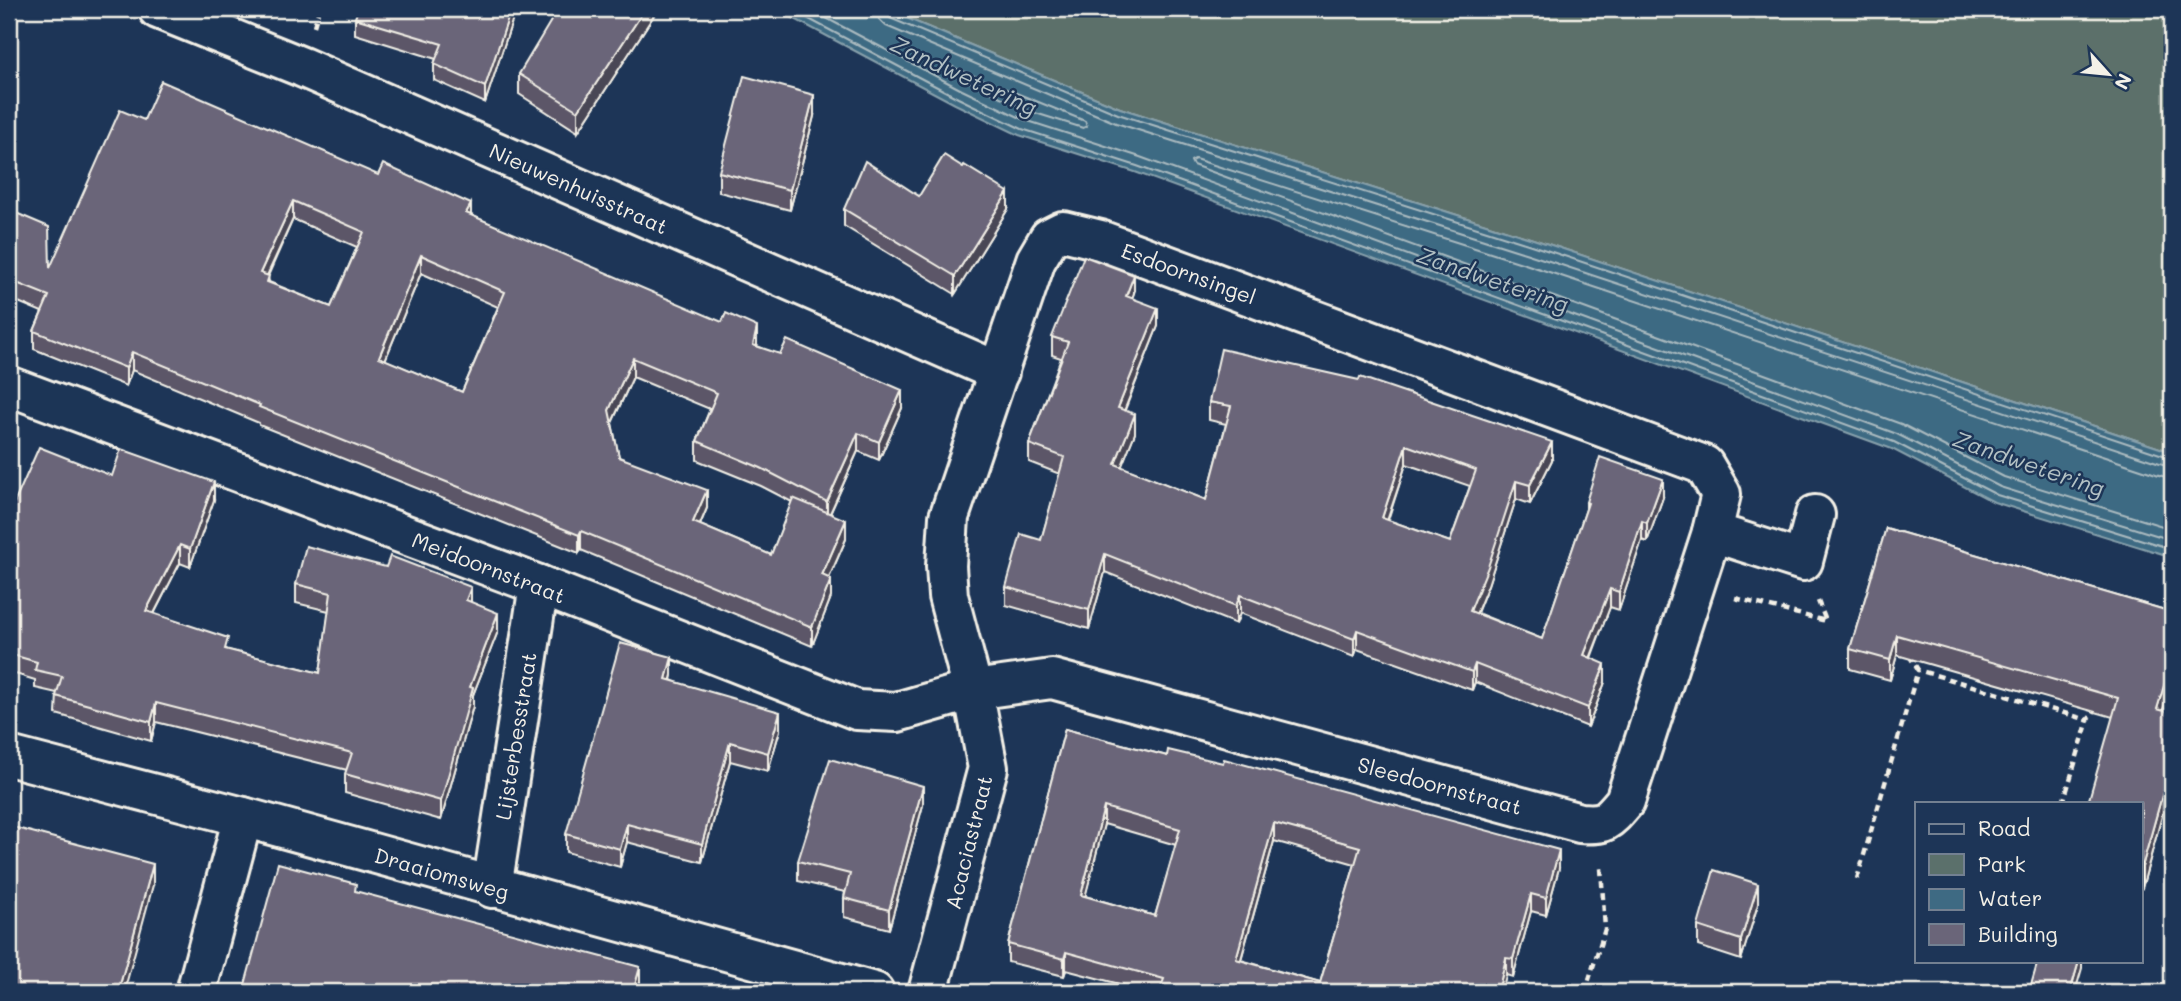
<svg xmlns="http://www.w3.org/2000/svg" width="2181" height="1001" font-family="Mali,sans-serif">
	<style>
		.green { fill: #5b706b; stroke: #a8b0aa; stroke-width: 2 }
		.water { fill: #3e6a83; stroke: #87a0ab; stroke-width: 2 }
		.lines { fill: none; stroke-linecap: round; stroke-linejoin: round }
		.shore { stroke: #abbbc0; stroke-width: 2 }
		.street-casing { stroke: #f4f1e8; stroke-width: 44 }
		.path { stroke: #f4f1e8; stroke-width: 4.5; stroke-dasharray: 7 5; stroke-linecap: butt }
		.street { stroke: #1d3557; stroke-width: 38 }
		.wall { fill: #5b5768; stroke: #f4f1e8; stroke-width: 2; fill-rule: evenodd }
		.shaded-wall { fill: #4a4755; stroke: #f4f1e8; stroke-width: 2 }
		.building { fill: #6a6579; stroke: #f4f1e8; stroke-width: 2; fill-rule: evenodd }
		.labels { text-anchor: middle; dominant-baseline: central; stroke-width: 5; stroke-linejoin: round; paint-order: stroke }
		.street-label { font-size: 21px; fill: #f4f1e8; stroke: #1d3557 }
		.water-label { font-size: 23px; font-style: italic; fill: #b4c2c5; stroke: #1d3557 }
	</style>
	<rect width="100%" height="100%" fill="#1d3557"/>
	<filter id="ink" filterUnits="userSpaceOnUse"><feTurbulence type="fractalNoise" baseFrequency=".0143" numOctaves="2"/><feDisplacementMap in="SourceGraphic" scale="14" xChannelSelector="R" yChannelSelector="G"/><feConvolveMatrix kernelMatrix="1 2 1 2 8 2 1 2 1" color-interpolation-filters="sRGB"/></filter>
	<g filter="url(#ink)">
		<polygon class="green" points="885,9 2172,9 2172,452 1533,239 1120,108"/>
		<polygon class="water" points="776,9 885,9 1120,108 1533,239 2172,452 2172,557 1994,502 1892,449 1135,172 1019,135 955,104"/>
		<g class="lines">
			<g class="shore">
				<polyline points="790,9 958,98 1022,129 1137,166 1894,442 1997,495 2172,549"/>
				<polyline points="809,9 962,90 1025,120 1140,157 1897,434 2000,487 2172,540"/>
				<polyline points="876,9 879,19 886,26 1116,123 1528,254 2172,467"/>
				<polyline points="885,9 886,14 890,18 1118,114 1531,245 2172,458"/>
				<polygon points="950,66 1085,121 1087,126 1083,128 1029,111 950,72 948,69"/>
				<polyline points="2172,477 2162,476 1525,264 1195,159 1191,161 1193,165 1901,424 2004,477 2172,529"/>
			</g>
			<g class="street-casing">
				<g id="street">
					<polyline points="158,9 302,67 999,372"/>
					<path d="M9,386L539,585L857,710L897,712L973,690L1052,679L1580,823C1606,825 1608,821 1625,801L1712,532L1721,494L1704,465L1100,240L1063,231L1049,238L1036,260L949,517L946,566L948,596L973,690L988,768L928,992"/>
					<polyline points="1712,532 1803,561 1815,515"/>
					<polyline points="9,756 243,817 874,992"/>
					<polyline points="492,888 539,585"/>
					<polyline points="196,992 243,817"/>
				</g>
			</g>
			<g class="path">
				<polyline points="314,26 319,9"/>
				<polyline points="1735,598 1826,621"/>
				<polyline points="1818,601 1826,621"/>
				<polyline points="1909,655 1918,670 2088,720 2096,709"/>
				<polyline points="2063,803 2088,720"/>
				<polyline points="1857,879 1918,670"/>
				<polyline points="1585,992 1605,929 1601,868"/>
			</g>
			<use href="#street" class="street"/>
		</g>
		<g class="wall">
			<polygon points="516,9 485,103 434,80 434,64 436,59 355,34 355,18"/>
			<polygon points="658,9 578,132 519,94 519,74"/>
			<polygon points="9,40 15,40 17,148 9,148"/>
			<polygon points="814,116 790,210 719,192 719,172"/>
			<path d="M144,120L471,215L757,346L902,408L879,460L858,451L830,514L846,539L829,578L831,597L812,646L581,550L579,553L259,425V423L132,370L126,386L34,349V331L42,312L9,298V210L50,268ZM293,219L357,247L331,307L269,282L268,276ZM421,273L498,307L462,392L385,360ZM633,377L710,409L697,441V460L761,486L792,502L771,555L700,525L707,508L619,457L612,423Z"/>
			<polygon points="844,209 1008,209 955,294 844,226"/>
			<path d="M1134,293L1132,298L1158,326L1125,410L1135,433L1121,467L1206,500L1226,424L1209,420V402L1552,460L1530,504L1516,499L1488,585L1477,613L1542,639L1586,509V502L1663,497L1647,542L1642,540L1619,610L1610,607L1591,658L1605,682L1588,727L1475,682L1472,690L1357,649L1354,657L1240,613L1236,624L1105,572L1089,629L1006,605V587L1041,540L1060,474L1029,462V444L1061,358L1052,355V337ZM1406,464L1470,486L1450,542L1388,520Z"/>
			<polygon points="112,476 214,500 190,567 180,563 154,614 228,650 320,673 329,611 296,603 296,584 471,602 498,631 473,695 473,706 441,820 345,793 345,774 347,770 156,722 151,741 56,714 57,693 35,688 35,680 9,672 9,515"/>
			<polygon points="1886,528 2172,612 2172,680 2163,710 2172,713 2172,815 2163,812 2142,888 2141,887 2141,803 2113,717 1897,655 1890,680 1850,669 1850,649"/>
			<polygon points="672,675 671,680 780,730 768,771 730,761 702,862 627,842 620,867 566,852 566,834"/>
			<path d="M1065,729L1167,756L1559,868L1546,915L1531,911L1513,977L1506,975L1502,992H1150L1066,970L1064,976L1008,962V944ZM1104,824L1176,845L1155,916L1085,896ZM1274,841L1355,864L1320,983L1241,960Z"/>
			<polygon points="923,805 889,929 844,917 844,898 845,892 798,881 798,861"/>
			<polygon points="9,826 153,885 9,992"/>
			<polygon points="1758,904 1741,960 1698,946 1698,926"/>
		</g>
		<g class="shaded-wall">
			<polygon points="511,9 516,9 485,103 485,87"/>
			<polygon points="645,9 658,9 578,132 578,111"/>
			<polygon points="814,95 814,116 790,210 790,190"/>
			<polygon points="1008,192 1008,209 955,294 955,276"/>
			<polygon points="293,201 293,219 260,291 260,273"/>
			<polygon points="471,204 471,222 466,213"/>
			<polygon points="421,255 421,273 379,375 379,357"/>
			<polygon points="1134,275 1134,293 1126,314 1126,296"/>
			<polygon points="1158,308 1158,326 1118,426 1118,408"/>
			<polygon points="757,327 757,345 753,363 753,345"/>
			<polygon points="132,352 132,370 126,386 126,368"/>
			<polygon points="633,358 633,377 609,429 609,410"/>
			<polygon points="902,390 902,408 879,460 879,442"/>
			<polygon points="1135,414 1135,433 1115,483 1115,464"/>
			<polygon points="858,433 858,451 827,520 827,502"/>
			<polygon points="1552,442 1552,460 1530,504 1530,485"/>
			<polygon points="1406,445 1406,464 1382,536 1382,518"/>
			<polygon points="1663,479 1663,497 1647,542 1647,523"/>
			<polygon points="1516,481 1516,499 1488,585 1470,629 1470,611"/>
			<polygon points="214,482 214,500 190,567 190,549"/>
			<polygon points="707,490 707,508 693,541 693,522"/>
			<polygon points="846,520 846,539 822,594 822,575"/>
			<polygon points="1642,521 1642,540 1619,610 1619,592"/>
			<polygon points="581,531 581,550 579,553 579,535"/>
			<polygon points="180,545 180,563 146,629 146,611"/>
			<polygon points="1105,554 1105,572 1089,629 1089,610"/>
			<polygon points="831,579 831,597 812,646 812,627"/>
			<polygon points="471,587 471,606 466,600"/>
			<polygon points="1610,589 1610,607 1584,674 1584,655"/>
			<polygon points="1240,595 1240,613 1236,624 1236,606"/>
			<polygon points="498,613 498,631 473,695 473,706 441,820 441,801 470,687"/>
			<polygon points="1357,630 1357,649 1354,657 1354,639"/>
			<polygon points="1897,635 1897,655 1890,680 1890,660"/>
			<polygon points="672,657 672,675 666,697 666,679"/>
			<polygon points="2172,659 2172,680 2157,729 2157,709"/>
			<polygon points="1475,664 1475,682 1472,690 1472,672"/>
			<polygon points="1605,664 1605,682 1588,727 1588,708"/>
			<polygon points="156,703 156,722 151,741 151,722"/>
			<polygon points="780,712 780,730 768,771 768,753"/>
			<polygon points="730,742 730,761 702,862 702,844"/>
			<polygon points="923,786 923,805 889,929 889,910"/>
			<polygon points="2163,792 2163,812 2142,888 2142,867"/>
			<polygon points="1104,807 1104,824 1081,913 1081,895"/>
			<polygon points="1274,823 1274,841 1236,977 1236,959"/>
			<polygon points="627,824 627,842 620,867 620,849"/>
			<polygon points="1559,850 1559,868 1546,915 1546,898"/>
			<polygon points="153,864 153,885 124,992 118,992"/>
			<polygon points="1758,884 1758,904 1741,960 1741,940"/>
			<polygon points="1531,894 1531,911 1513,977 1513,959"/>
			<polygon points="1066,952 1066,970 1064,976 1064,959"/>
			<polygon points="1506,958 1506,975 1502,992 1498,992"/>
			<polygon points="2079,961 2082,961 2082,968 2075,992 2070,992"/>
			<polygon points="640,967 640,992 633,992"/>
		</g>
		<g class="building">
			<polygon points="358,9 511,9 485,87 434,64 442,44 355,18"/>
			<polygon points="558,9 645,9 578,111 519,74"/>
			<polygon points="9,40 15,40 17,127 9,127"/>
			<polygon points="744,76 814,95 790,190 719,172"/>
			<path d="M161,81L378,175L383,164L471,204L466,213L722,322L726,313L757,327L753,345L780,354L787,340L902,390L879,442L858,433L827,502L761,468L697,441L717,393L633,358L609,410L619,457L707,490L693,522L771,555L793,498L846,520L822,575L831,579L812,627L581,531L579,535L259,407L260,405L132,352L126,368L34,331L49,296L9,280V210L49,227L50,268L120,110L144,120ZM293,201L364,232L331,307L267,282L269,276L260,273ZM421,255L505,292L462,392L379,357Z"/>
			<polygon points="944,155 963,167 964,165 1008,192 955,276 844,209 865,161 919,196"/>
			<path d="M1084,256L1134,275L1126,296L1158,308L1118,408L1135,414L1115,464L1206,500L1231,406L1209,402L1221,349L1359,380L1360,377L1552,442L1530,485L1516,481L1488,567L1470,611L1542,639L1588,503L1586,502L1600,457L1663,479L1647,523L1642,521L1619,592L1610,589L1584,655L1605,664L1588,708L1475,664L1472,672L1357,630L1354,639L1240,595L1236,606L1105,554L1089,610L1006,587L1021,534L1041,540L1064,457L1029,444L1068,342L1052,337ZM1406,445L1476,470L1450,542L1382,518Z"/>
			<polygon points="39,447 112,476 121,449 214,482 190,549 180,545 146,611 228,638 225,649 320,673 331,593 296,584 306,546 386,567 390,556 471,587 466,600 498,613 470,687 473,688 441,801 345,774 352,753 156,703 151,722 56,696 62,676 35,670 37,662 9,654 9,515"/>
			<polygon points="1886,528 2172,612 2172,659 2157,709 2172,713 2172,795 2163,792 2142,867 2141,867 2141,803 2088,803 2118,698 1897,635 1890,660 1850,649"/>
			<polygon points="620,643 672,657 666,679 780,712 768,753 730,742 702,844 627,824 620,849 566,834"/>
			<path d="M1065,729L1167,756L1168,750L1223,763L1224,759L1559,850L1546,898L1531,894L1513,959L1506,958L1498,992H1179L1161,987L1164,979L1066,952L1064,959L1008,944ZM1104,807L1180,829L1155,916L1081,895ZM1274,823L1360,847L1320,983L1236,959Z"/>
			<polygon points="830,759 923,786 889,910 844,898 850,874 798,861"/>
			<polygon points="9,826 153,864 118,992 9,992 9,958 12,944 9,943"/>
			<polygon points="278,863 356,884 355,891 640,967 633,992 243,992"/>
			<polygon points="1714,870 1758,884 1741,940 1698,926"/>
			<polygon points="2038,961 2079,961 2070,992 2029,992"/>
		</g>
	</g>
	<g class="labels">
		<g class="street-label">
			<text transform="translate(579 188) rotate(24)">Nieuwenhuisstraat</text>
			<text transform="translate(1189 273) rotate(20)">Esdoornsingel</text>
			<text transform="translate(489 567) rotate(21)">Meidoornstraat</text>
			<text transform="translate(515 736) rotate(-81)">Lijsterbesstraat</text>
			<text transform="translate(1440 785) rotate(15)">Sleedoornstraat</text>
			<text transform="translate(968 842) rotate(-76)">Acaciastraat</text>
			<text transform="translate(442 873) rotate(16)">Draaiomsweg</text>
		</g>
		<g class="water-label">
			<text transform="translate(964 75) rotate(25)">Zandwetering</text>
			<text transform="translate(1493 279) rotate(19)">Zandwetering</text>
			<text transform="translate(2029 463) rotate(19)">Zandwetering</text>
		</g>
	</g>
	<rect width="2181" height="1001" fill="none" stroke="#1d3557" stroke-width="35"/>
	<rect x="18" y="18" width="2146" height="966" fill="none" stroke="#f4f1e8" stroke-width="2.5" filter="url(#ink)"/>
	<rect x="1915" y="802" width="228" height="161" fill="#1d3557" stroke="#738091" stroke-width="2"/>
	<rect x="1929" y="824" width="35" height="10" fill="#1d3557" stroke="#738091" stroke-width="2"/>
	<text x="1978" y="836" font-size="21" fill="#f4f1e8">Road</text>
	<rect x="1929" y="854" width="35" height="21" fill="#5b706b" stroke="#738091" stroke-width="2"/>
	<text x="1978" y="872" font-size="21" fill="#f4f1e8">Park</text>
	<rect x="1929" y="889" width="35" height="21" fill="#3e6a83" stroke="#738091" stroke-width="2"/>
	<text x="1978" y="906" font-size="21" fill="#f4f1e8">Water</text>
	<rect x="1929" y="924" width="35" height="21" fill="#6a6579" stroke="#738091" stroke-width="2"/>
	<text x="1978" y="942" font-size="21" fill="#f4f1e8">Building</text>
	<g transform="translate(2108 74) rotate(117)" stroke="#1d3557" stroke-width="5" paint-order="stroke">
	<path d="M0-5L12 26L0 18L-12 26Z" fill="#f4f1e8"/>
	<text y="-10" font-size="19" font-weight="bold" text-anchor="middle" fill="#f4f1e8">N</text>
	</g>
</svg>
